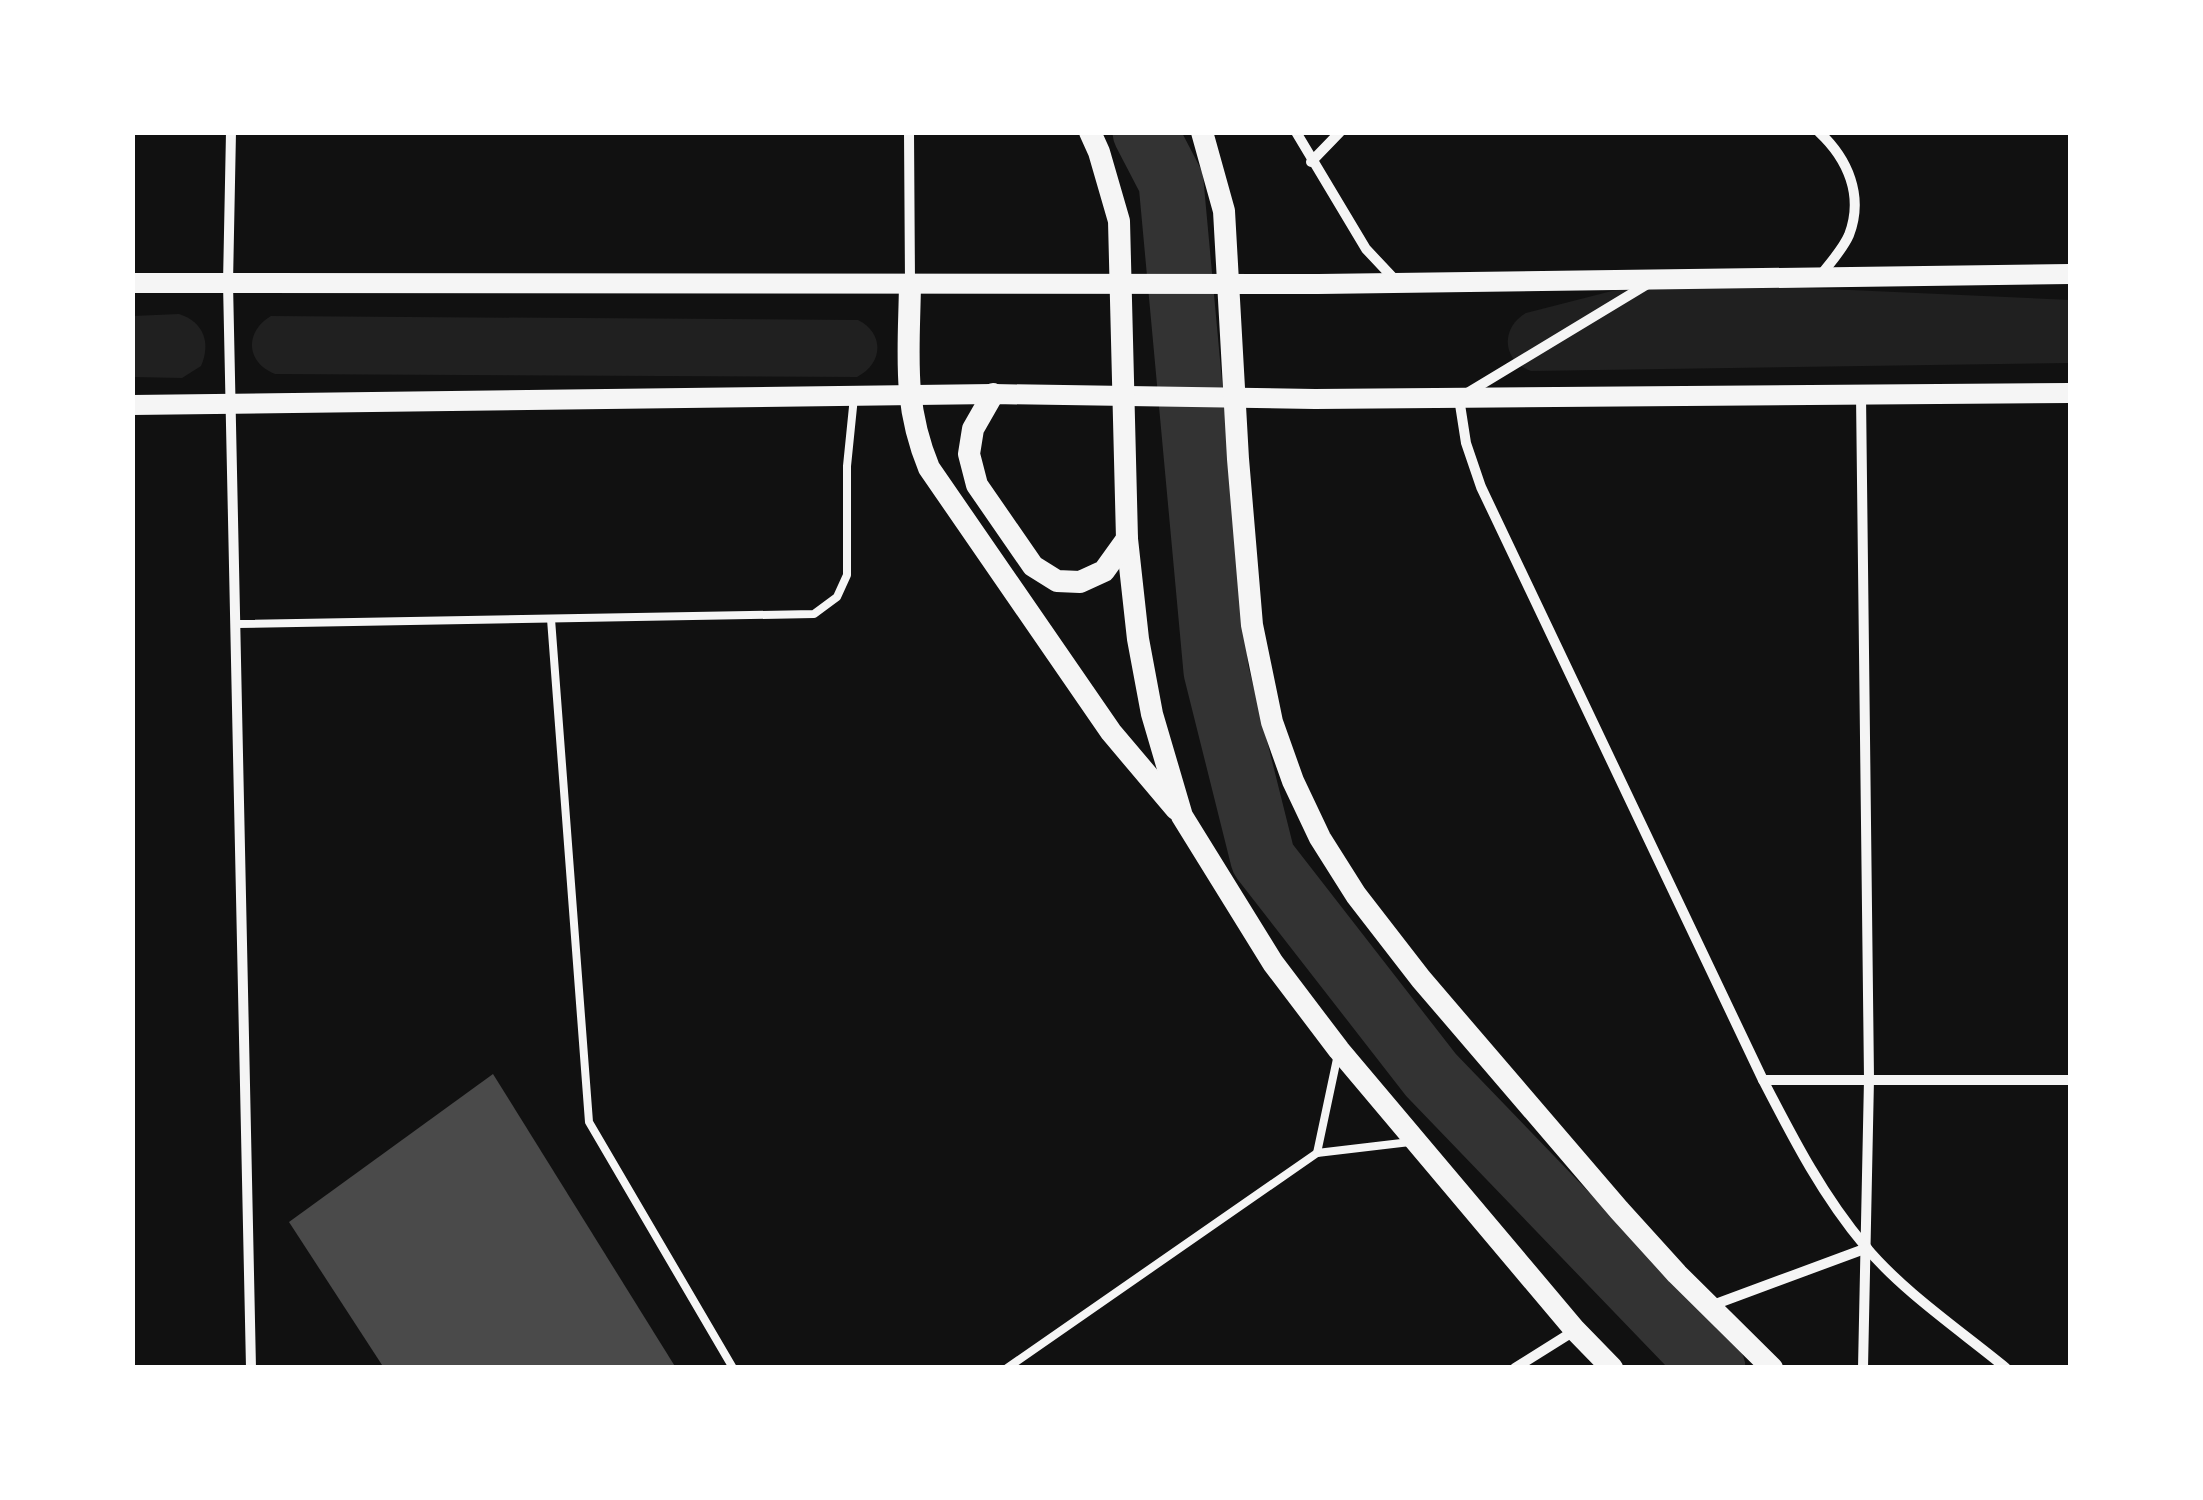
<svg xmlns="http://www.w3.org/2000/svg" width="2203" height="1500" font-family="Jost,sans-serif">
	<style>
		.green { fill: #202020 }
		.lines { fill: none; stroke-linecap: round; stroke-linejoin: round }
		.river { stroke: #333; stroke-width: 65 }
		.building { fill: #4a4a4a }
		.service { stroke: #f5f5f5; stroke-width: 8 }
		.minor { stroke: #f5f5f5; stroke-width: 10 }
		.secondary { stroke: #f5f5f5; stroke-width: 20 }
		.primary { stroke: #f5f5f5; stroke-width: 22 }
	</style>
	<rect width="100%" height="100%" fill="#111"/>
	<g class="green">
		<path d="M1651,281L2070,300V363L1531,371C1502,361 1500,328 1526,313Z"/>
		<path d="M179,314C204,322 211,343 201,366L182,378L133,377V316Z"/>
		<path d="M271,316L858,320C884,333 884,363 857,377L275,374C246,363 244,332 271,316Z"/>
	</g>
	<g class="lines">
		<polyline class="river" points="1145,132 1171,182 1216,671 1263,859 1431,1075 1713,1368"/>
	</g>
	<polygon class="building" points="493,1074 676,1368 384,1368 289,1222"/>
	<g class="lines">
		<g class="service">
			<polyline points="551,619 589,1122 733,1368"/>
			<polyline points="237,624 814,614 837,597 847,575 847,466 854,397"/>
			<polyline points="1317,1153 1338,1054"/>
			<polyline points="1007,1368 1317,1153 1410,1142"/>
		</g>
		<g class="minor">
			<polyline points="231,132 228,283 251,1368"/>
			<polyline points="909,132 910,283"/>
			<polyline points="1296,132 1366,249 1398,283"/>
			<path d="M1819,132C1848,159 1864,196 1849,235C1843,249 1830,263 1821,275"/>
			<polyline points="1311,162 1340,132"/>
			<path d="M1646,285L1459,398L1466,443L1481,487L1763,1080C1793,1138 1822,1195 1865,1246C1901,1290 1961,1331 2006,1368"/>
			<polyline points="1861,395 1869,1079 1863,1368"/>
			<polyline points="1763,1080 2070,1080"/>
			<polyline points="1713,1305 1867,1248"/>
			<polyline points="1515,1368 1574,1331"/>
		</g>
		<g class="secondary">
			<polyline points="132,283 1318,284 2070,274"/>
			<polyline points="132,405 993,394 1315,399 2070,393"/>
		</g>
		<g class="primary">
			<polyline points="1090,132 1099,152 1119,221 1127,539 1138,639 1152,714 1182,816 1273,963 1339,1050 1575,1330 1612,1368"/>
			<polyline points="1202,132 1224,211 1238,459 1252,625 1272,722 1293,781 1320,838 1356,895 1421,979 1619,1210 1677,1274 1772,1368"/>
			<path d="M910,284C909,353 902,403 929,468L1111,732L1176,809"/>
			<polyline points="993,394 973,429 969,454 977,485 1033,566 1057,581 1080,582 1104,571 1127,539"/>
		</g>
	</g>
	<rect width="2203" height="1500" fill="none" stroke="#ffffff" stroke-width="270"/>
</svg>
